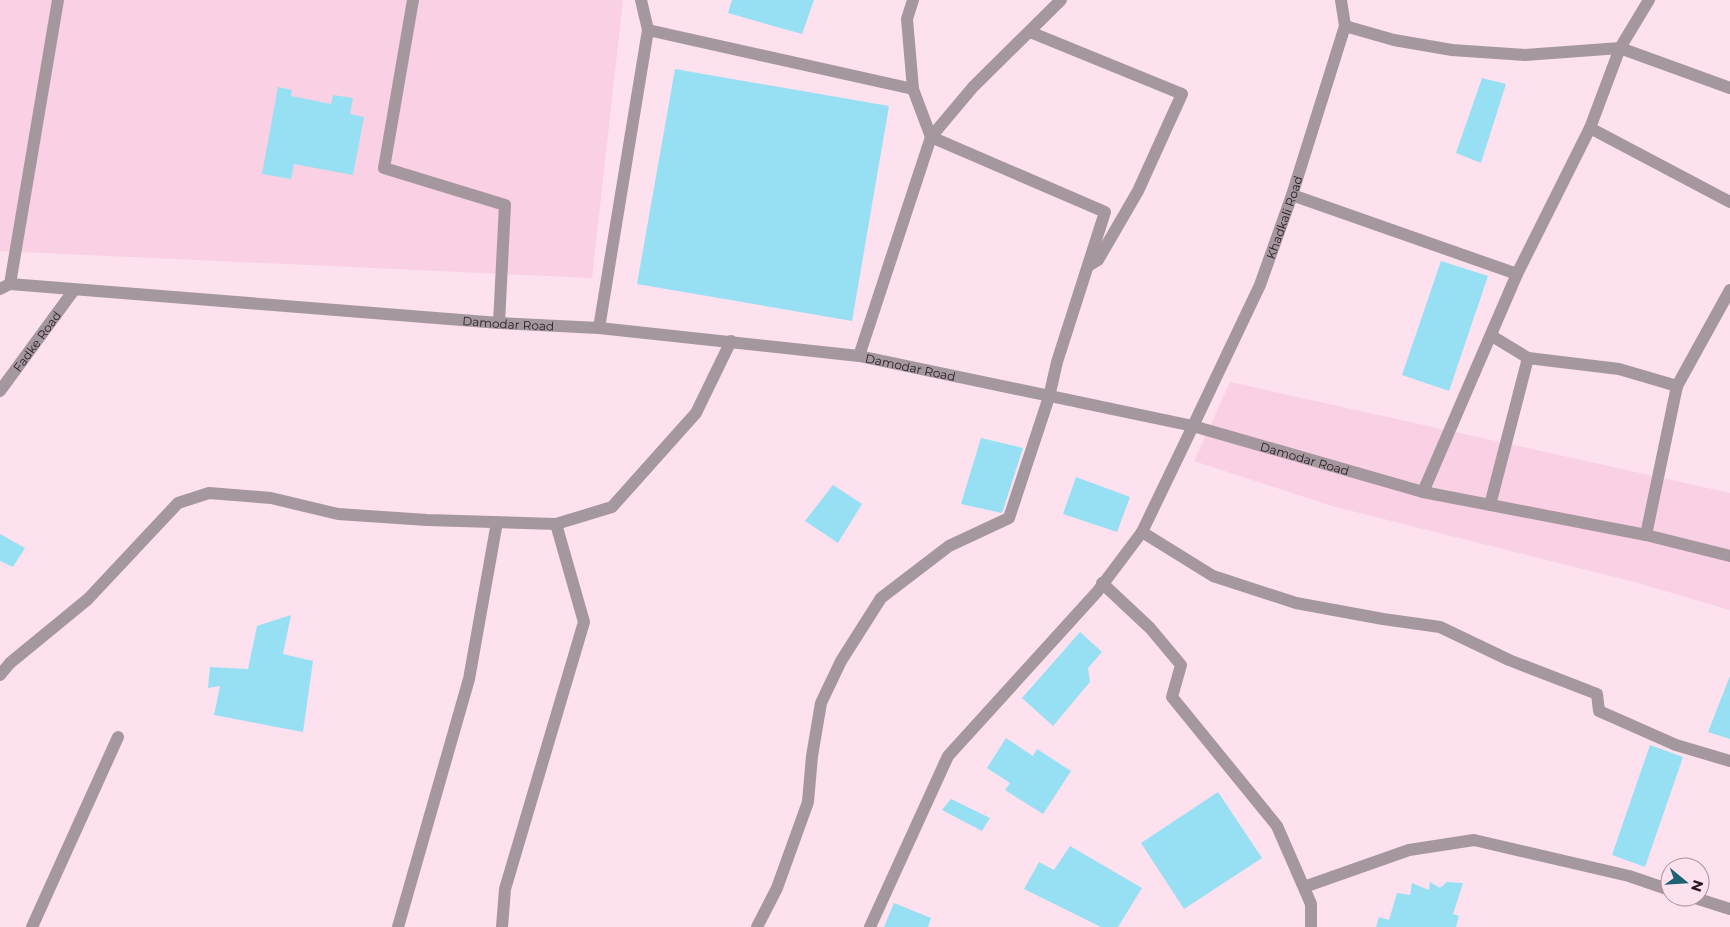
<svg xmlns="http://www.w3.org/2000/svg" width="1730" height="927" font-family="Montserrat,sans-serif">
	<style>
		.built { fill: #f9d0e4 }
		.building { fill: #97e0f4 }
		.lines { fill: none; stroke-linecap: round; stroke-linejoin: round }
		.minor { stroke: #a5979e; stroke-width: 12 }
		.tertiary { stroke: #a5979e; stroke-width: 12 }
		.labels { text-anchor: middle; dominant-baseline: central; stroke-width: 4.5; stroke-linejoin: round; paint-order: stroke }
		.street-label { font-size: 12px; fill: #261a20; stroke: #fde1ee }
	</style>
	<rect width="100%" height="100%" fill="#fde1ee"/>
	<g class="built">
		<polygon points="0,0 623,0 592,278 0,251"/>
		<polygon points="1230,382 1730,493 1730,610 1638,583 1332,506 1194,461"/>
	</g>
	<g class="building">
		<polygon points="732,0 814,0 802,34 728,13"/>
		<polygon points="675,69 889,106 852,321 637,284"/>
		<polygon points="1482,78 1506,84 1481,163 1456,153"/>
		<polygon points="278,87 292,90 291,96 331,104 333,95 353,98 350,114 364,117 353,175 294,164 291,179 262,174"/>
		<polygon points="1441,261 1488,276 1449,391 1402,375"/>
		<polygon points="981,438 1023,448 1002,513 961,504"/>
		<polygon points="1076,477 1130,497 1117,532 1063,514"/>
		<polygon points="833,485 862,504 838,543 805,521"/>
		<polygon points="0,534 25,548 13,567 0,561"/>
		<polygon points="291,615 283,654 313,661 303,732 214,715 220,686 208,688 210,667 248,669 257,626"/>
		<polygon points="1080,632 1102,652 1088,668 1090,682 1053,726 1022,698"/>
		<polygon points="1730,676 1730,739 1708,732"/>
		<polygon points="1006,738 1033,756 1037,749 1071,771 1043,814 1005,790 1010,783 987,768"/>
		<polygon points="1650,745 1683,757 1645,867 1612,855"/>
		<polygon points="1218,792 1262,858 1184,909 1141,843"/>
		<polygon points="951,799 990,818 982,831 942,810"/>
		<polygon points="1070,846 1142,888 1118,927 1101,927 1024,889 1039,862 1054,870"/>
		<polygon points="1430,882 1440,888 1447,882 1463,883 1453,914 1459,916 1456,927 1376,927 1379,917 1389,920 1397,893 1410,895 1412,883 1429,890"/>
		<polygon points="894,903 931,918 928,927 884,927"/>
	</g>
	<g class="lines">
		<g class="minor">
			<polyline points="413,0 384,168 505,205 499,323"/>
			<polyline points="1345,26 1394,40 1452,50 1525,55 1620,48 1730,88"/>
			<polyline points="648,30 913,89 931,137 1105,212 1057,362 1049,397 1009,518 949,546 881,598 841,661 821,703 812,756 808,802 777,888 757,927"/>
			<polyline points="1030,32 1182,94 1138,191 1098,260 1090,265"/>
			<polyline points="913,89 907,19 913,0"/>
			<polyline points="1590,128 1730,202"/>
			<polyline points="1292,195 1517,274"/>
			<polyline points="10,284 58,0"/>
			<polyline points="599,328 648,30 641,0"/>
			<polyline points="1492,336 1528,358"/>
			<polyline points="859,356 931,137 973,87 1061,0"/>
			<polyline points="1677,386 1730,290"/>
			<polyline points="1423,492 1517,274 1590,128 1620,48 1649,0"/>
			<polyline points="1490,505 1528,358 1619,369 1677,386 1646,535"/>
			<polyline points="1142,532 1213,576 1296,603 1383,619 1440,627 1509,660 1597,694 1599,711 1676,745 1730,761"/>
			<polyline points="1102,583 1150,628 1181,665 1172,697 1277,826 1311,904 1311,927"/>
			<polyline points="0,675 10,663 88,599 178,503 209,493 271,498 338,514 427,520 556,524 612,507 696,413 731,341"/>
			<polyline points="1304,887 1409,850 1474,840 1629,876 1670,890"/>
			<polyline points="1692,897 1730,909"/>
			<polyline points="32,927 118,737"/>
			<polyline points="398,927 469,679 497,522"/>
			<polyline points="502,927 505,889 584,622 556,524"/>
			<polyline points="870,927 948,756 1097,592 1142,532 1193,426"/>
		</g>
		<g class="tertiary">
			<path id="s1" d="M0,289L10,284L499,323L599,328L859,356L1193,426L1423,492L1646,535L1730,556"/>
			<path id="s2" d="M0,391L74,290"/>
			<path id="s3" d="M1193,426L1260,285L1292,195L1345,26L1341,0"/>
		</g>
	</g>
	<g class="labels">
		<g class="street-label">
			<text stroke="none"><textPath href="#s3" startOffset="228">Khadkali Road</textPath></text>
			<text stroke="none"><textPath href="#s1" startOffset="511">Damodar Road</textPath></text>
			<text stroke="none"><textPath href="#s2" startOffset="62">Fadke Road</textPath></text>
			<text stroke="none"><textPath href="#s1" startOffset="916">Damodar Road</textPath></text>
			<text stroke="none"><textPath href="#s1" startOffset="1321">Damodar Road</textPath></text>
		</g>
	</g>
	<g transform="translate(1685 882) rotate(108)"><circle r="24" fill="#fde1ee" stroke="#a7919c"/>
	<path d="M0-4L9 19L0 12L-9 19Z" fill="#1c6272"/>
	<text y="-8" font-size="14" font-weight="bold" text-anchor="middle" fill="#261a20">N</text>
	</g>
</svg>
